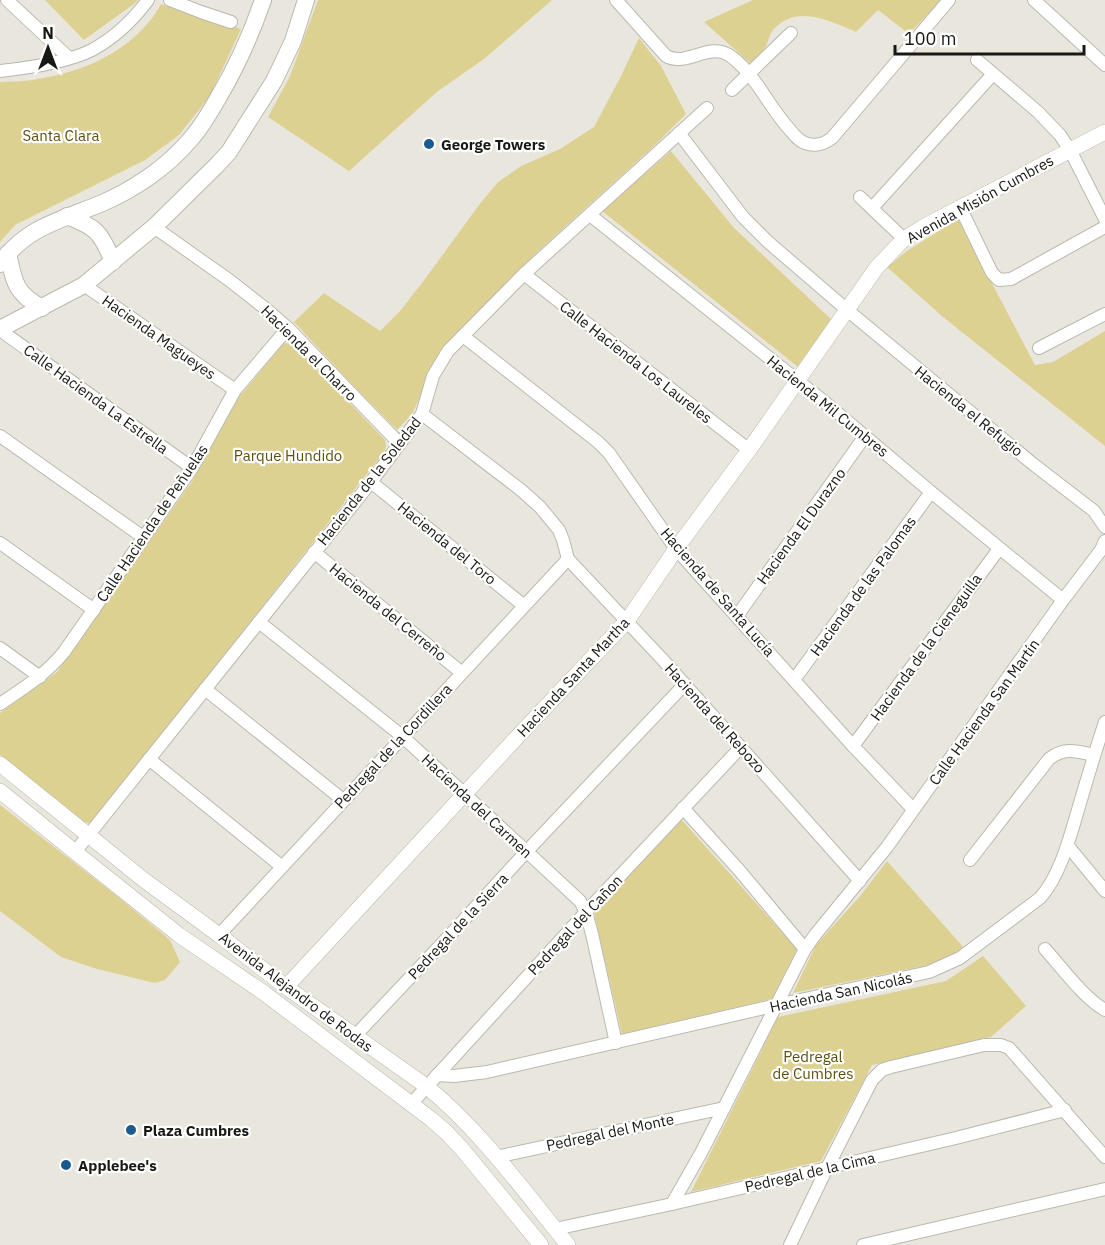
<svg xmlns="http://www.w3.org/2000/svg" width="1105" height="1245" font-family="'IBM Plex Sans',sans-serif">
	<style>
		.green { fill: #ddd192 }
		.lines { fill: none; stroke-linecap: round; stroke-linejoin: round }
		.minor-casing { stroke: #bab9af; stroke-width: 14 }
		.tertiary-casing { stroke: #bab9af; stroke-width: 16 }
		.secondary-casing { stroke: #bab9af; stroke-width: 18 }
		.minor { stroke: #fff; stroke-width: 12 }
		.tertiary { stroke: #fff; stroke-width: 15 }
		.secondary { stroke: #fff; stroke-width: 16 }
		.poi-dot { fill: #1b5a90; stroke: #fff; stroke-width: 2 }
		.labels { text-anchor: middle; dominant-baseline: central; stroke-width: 4.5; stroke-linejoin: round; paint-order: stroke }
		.park-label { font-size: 15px; fill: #5d5110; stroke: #fff }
		.poi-label { font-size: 15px; font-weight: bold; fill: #181814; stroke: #fff; text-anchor: start }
		.street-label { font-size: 15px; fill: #181814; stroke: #fff }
	</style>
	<rect width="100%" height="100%" fill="#e9e7dd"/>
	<g class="green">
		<polygon points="45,0 136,0 138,1 84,40"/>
		<polygon points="318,0 552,0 484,59 438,91 349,171 268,117 290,76"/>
		<path d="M753,0H941L909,34L878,10L856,32C830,21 797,4 774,29C769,34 769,40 766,46C763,52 755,58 750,63L704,22Z"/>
		<path d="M161,4L241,29L210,96L179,135L145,160L15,225L0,242V82C12,81 25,82 37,79C78,73 120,56 148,23C153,18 157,11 161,4Z"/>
		<polygon points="639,38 661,66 686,114 656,144 534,255 442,350 412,414 397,430 345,377 294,322 324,293 380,331 400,311 425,279 479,205 498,182 521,166 560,149 594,127 621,76"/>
		<polygon points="671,151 734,228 833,321 798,367 602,211"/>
		<polygon points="958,219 1035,365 1053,362 1105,331 1105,446 943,317 887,267 907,251"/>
		<polygon points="286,343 294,345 385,440 386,446 385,451 93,821 89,823 83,822 0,755 0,713 57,672 193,480 230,407 251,383 282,345"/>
		<polygon points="0,805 117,896 170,940 180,962 165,980 155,983 97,969 61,957 0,911"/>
		<polygon points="681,819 797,949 772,999 622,1034 594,913"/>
		<polygon points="887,861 964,948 938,963 793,993 816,945 861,895"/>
		<polygon points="983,956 1026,1006 991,1037 872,1065 821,1161 691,1192 778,1017 946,981"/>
	</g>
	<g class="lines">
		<g class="minor-casing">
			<g id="minor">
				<polyline points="7,0 69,58"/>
				<polyline points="170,0 201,12 231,22"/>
				<path d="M616,0L666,56C688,68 710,39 733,58C757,77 770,109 791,131C795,136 799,141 805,143C815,147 824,144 832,138L949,0"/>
				<polyline points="1034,0 1105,65"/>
				<polyline points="977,60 1038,112 1060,135 1070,150 1105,219"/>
				<path d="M0,71C28,68 66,63 92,50C114,38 133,20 148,0"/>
				<polyline points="732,90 791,33"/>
				<polyline points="679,133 743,217 767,241 846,309 1033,464 1094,511 1105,527"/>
				<polyline points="860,197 904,239"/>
				<polyline points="960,207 992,273 999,280 1011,279 1105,227"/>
				<polyline points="872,208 993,74"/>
				<polyline points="590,215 827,404 931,492 1063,600"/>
				<polyline points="154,227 229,280 266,309 288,328 400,444"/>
				<polyline points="524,274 749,450"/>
				<polyline points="84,285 235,390"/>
				<polyline points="0,330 192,468"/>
				<polyline points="463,336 598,442 609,453 676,549 853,746 913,809"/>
				<polyline points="1039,348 1105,314"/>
				<polyline points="422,414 521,490 540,507 559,530 563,540 568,559"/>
				<polyline points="0,436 143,537"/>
				<polyline points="371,482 523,605"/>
				<polyline points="0,543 94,610"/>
				<polyline points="314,552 462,673"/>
				<polyline points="568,559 663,660 860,881"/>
				<polyline points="737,616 865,436"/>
				<polyline points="259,622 402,736 580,901 586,912 592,934 616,1043"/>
				<polyline points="0,648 40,677"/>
				<polyline points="794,680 931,492"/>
				<polyline points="205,689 343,800"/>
				<path d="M0,704C24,688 46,674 64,652L192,468L235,390L288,328"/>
				<polyline points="853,746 999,549"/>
				<polyline points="149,759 281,866"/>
				<polyline points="683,808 739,870 805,949"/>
				<polyline points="1068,846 1105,891"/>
				<polyline points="75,852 371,482 422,414 433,376 448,351 524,274 707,108"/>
				<path d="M970,860L1049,759C1064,747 1076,751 1094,755"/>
				<polyline points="219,935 568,559"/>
				<path d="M1045,949C1062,968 1084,998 1105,1010"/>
				<polyline points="355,1036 450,935 526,852 685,684"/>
				<path d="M437,1075L454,1076L487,1072L777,1005L929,972L960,958L1040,898C1061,875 1071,833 1080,803C1088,776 1096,749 1105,722"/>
				<polyline points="411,1104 586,912 741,747"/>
				<polyline points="496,1157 724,1108"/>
				<polyline points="672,1204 701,1153 805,949 815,935 887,847 1063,600 1101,550 1105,541"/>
				<polyline points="555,1229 672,1204 956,1138 1065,1110"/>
				<polyline points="790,1245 827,1168 872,1080 882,1070 891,1067 984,1045 1001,1045 1009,1048 1105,1157"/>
				<polyline points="863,1245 1105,1189"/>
			</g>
		</g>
		<g class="tertiary-casing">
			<g id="tertiary">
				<path d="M0,764L144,880L219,935L286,987L426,1086C481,1131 523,1190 568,1245"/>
				<polyline points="0,791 75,852 179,935 264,993 431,1119 446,1132 462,1149 541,1245"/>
				<polyline points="286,987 519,735 627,621 676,549 749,450 877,267 904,239 923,227 1105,132"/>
			</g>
		</g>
		<g class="secondary-casing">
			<g id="secondary">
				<path d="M67,216C96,227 101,232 113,262"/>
				<path d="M8,253C14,282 15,293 42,308"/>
				<path d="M0,264C26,227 61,220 100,204C133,190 166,168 189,141C200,129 209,114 217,100C236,68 251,35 263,0"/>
				<polyline points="0,329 84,285 154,227 217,165 229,152 274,81 293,41 306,0"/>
			</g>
		</g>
		<use href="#minor" class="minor"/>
		<use href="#tertiary" class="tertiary"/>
		<use href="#secondary" class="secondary"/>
	</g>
	<g class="poi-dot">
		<circle cx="429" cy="144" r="6"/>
		<circle cx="131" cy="1130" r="6"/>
		<circle cx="66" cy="1165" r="6"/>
	</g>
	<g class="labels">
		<g class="park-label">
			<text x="61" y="135">Santa Clara</text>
			<text x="288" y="455">Parque Hundido</text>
			<text x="813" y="1056">Pedregal<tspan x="813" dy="17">de Cumbres</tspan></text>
		</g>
		<g class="poi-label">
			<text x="441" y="144">George Towers</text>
			<text x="143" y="1130">Plaza Cumbres</text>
			<text x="78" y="1165">Applebee's</text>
		</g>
		<g class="street-label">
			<text transform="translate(980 199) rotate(-29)">Avenida Misión Cumbres</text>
			<text transform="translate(159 337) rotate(35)">Hacienda Magueyes</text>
			<text transform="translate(309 353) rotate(45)">Hacienda el Charro</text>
			<text transform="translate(636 362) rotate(38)">Calle Hacienda Los Laureles</text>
			<text transform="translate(96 399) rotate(36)">Calle Hacienda La Estrella</text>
			<text transform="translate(828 406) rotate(39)">Hacienda Mil Cumbres</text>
			<text transform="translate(969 411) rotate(39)">Hacienda el Refugio</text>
			<text transform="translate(369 481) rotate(-52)">Hacienda de la Soledad</text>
			<text transform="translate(152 523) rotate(-56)">Calle Hacienda de Peñuelas</text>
			<text transform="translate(801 526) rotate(-54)">Hacienda El Durazno</text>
			<text transform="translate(447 543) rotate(39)">Hacienda del Toro</text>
			<text transform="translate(863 586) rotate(-54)">Hacienda de las Palomas</text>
			<text transform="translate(718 592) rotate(49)">Hacienda de Santa Lucía</text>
			<text transform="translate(388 612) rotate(39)">Hacienda del Cerreño</text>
			<text transform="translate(926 647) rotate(-54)">Hacienda de la Cieneguilla</text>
			<text transform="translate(573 677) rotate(-47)">Hacienda Santa Martha</text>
			<text transform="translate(984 712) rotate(-54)">Calle Hacienda San Martín</text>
			<text transform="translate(715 718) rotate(48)">Hacienda del Rebozo</text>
			<text transform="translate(393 746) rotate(-47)">Pedregal de la Cordillera</text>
			<text transform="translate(477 806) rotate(43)">Hacienda del Carmen</text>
			<text transform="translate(575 925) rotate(-47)">Pedregal del Cañon</text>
			<text transform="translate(458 926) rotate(-47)">Pedregal de la Sierra</text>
			<text transform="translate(296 992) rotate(37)">Avenida Alejandro de Rodas</text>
			<text transform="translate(841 992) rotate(-12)">Hacienda San Nicolás</text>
			<text transform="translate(610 1132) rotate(-12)">Pedregal del Monte</text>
			<text transform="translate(810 1172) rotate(-13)">Pedregal de la Cima</text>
		</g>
	</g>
	<g transform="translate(48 48)" stroke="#ffffff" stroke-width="4.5" paint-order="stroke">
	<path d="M0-4.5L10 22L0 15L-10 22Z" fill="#181814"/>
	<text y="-9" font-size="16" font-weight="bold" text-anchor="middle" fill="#181814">N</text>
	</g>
	<path d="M895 45v9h189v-9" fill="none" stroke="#181814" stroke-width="3"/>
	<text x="904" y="45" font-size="18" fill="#181814" stroke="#ffffff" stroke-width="4.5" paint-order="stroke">100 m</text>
</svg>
